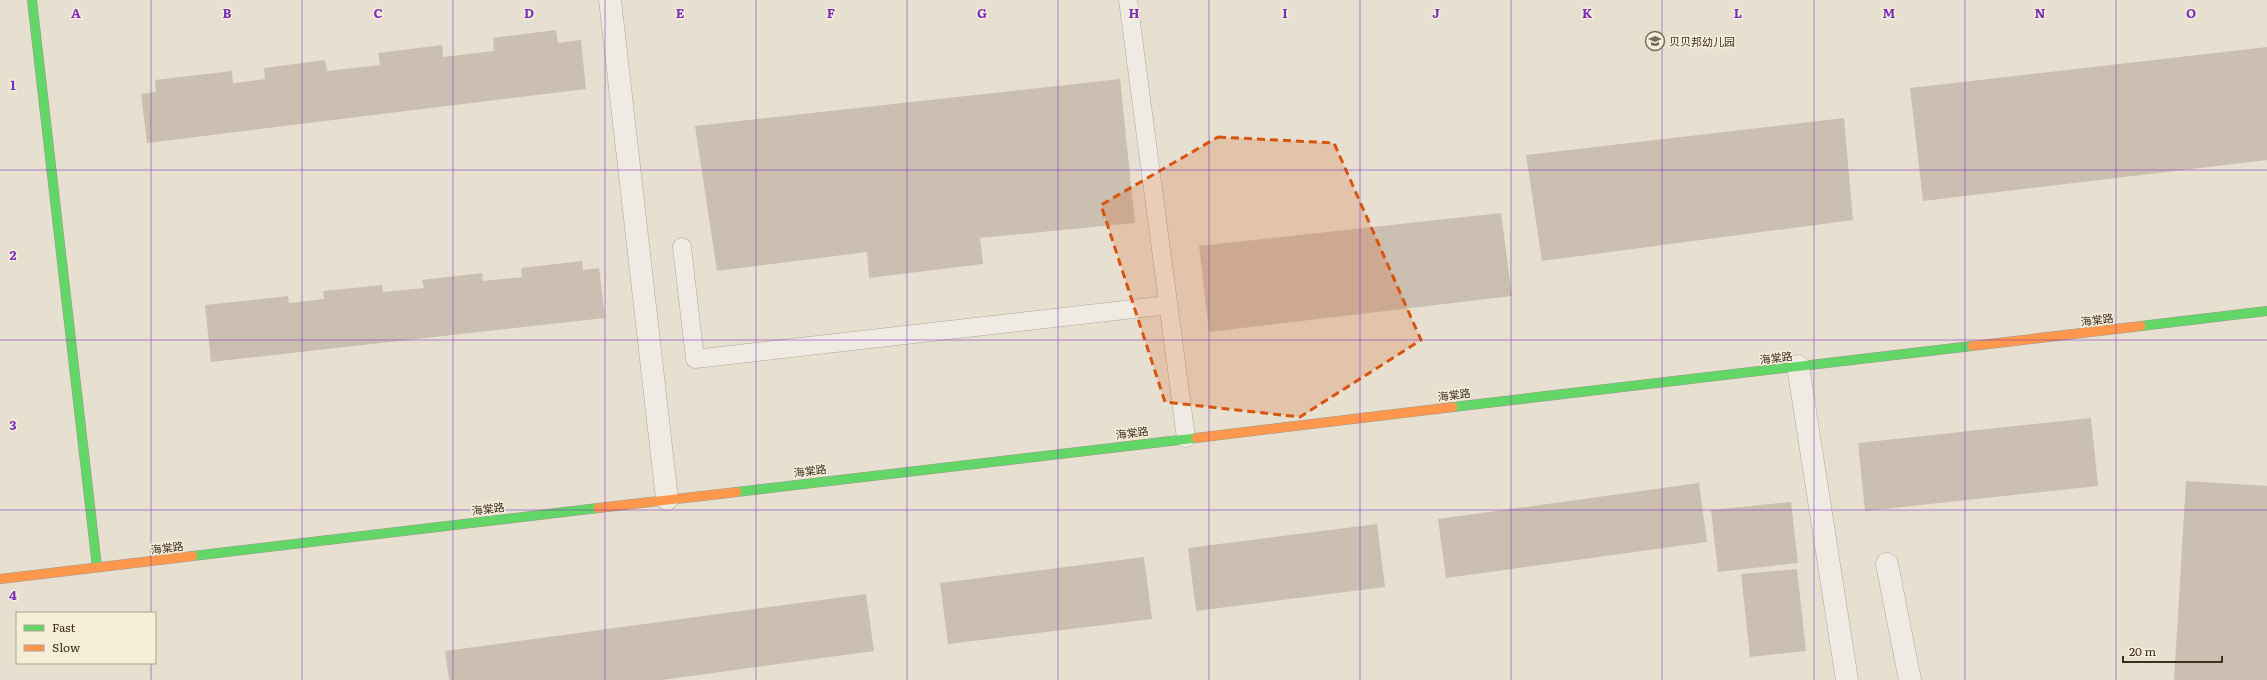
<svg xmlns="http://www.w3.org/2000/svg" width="2267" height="680" font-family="Literata,'Noto Sans SC',serif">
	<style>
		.building { fill: #cbbfb2 }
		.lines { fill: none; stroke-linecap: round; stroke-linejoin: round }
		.lane-casing { stroke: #ada599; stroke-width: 19 }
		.street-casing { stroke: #ada599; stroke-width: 23 }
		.fast-casing { stroke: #9c958a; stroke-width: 10 }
		.slow-casing { stroke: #9c958a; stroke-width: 10 }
		.lane { stroke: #efebe3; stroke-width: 18 }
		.street { stroke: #efebe3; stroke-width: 22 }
		.fast { stroke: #63d668; stroke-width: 9 }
		.slow { stroke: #ff974d; stroke-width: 9 }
		.marked { fill: #d7550e; fill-opacity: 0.2; stroke: #d7550e; stroke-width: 3; stroke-dasharray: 8 5; stroke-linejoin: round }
		.grid { fill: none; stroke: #7b2cbf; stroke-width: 1; stroke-opacity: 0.55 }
		.labels { text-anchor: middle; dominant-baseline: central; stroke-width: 3; stroke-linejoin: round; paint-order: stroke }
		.poi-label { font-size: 11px; fill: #3d2e20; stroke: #f7eed8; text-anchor: start }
		.street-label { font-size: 11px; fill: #3d2e20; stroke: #f7eed8 }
		.grid-label { font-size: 13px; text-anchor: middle; font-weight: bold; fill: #7b2cbf; stroke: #f7eed8; stroke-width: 3; stroke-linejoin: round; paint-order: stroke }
	</style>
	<rect width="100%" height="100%" fill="#e7e0d1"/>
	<g class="building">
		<polygon points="556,30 558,43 581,40 586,89 147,143 141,94 156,92 155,80 232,71 233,83 265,79 264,68 325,60 327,71 380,65 378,53 442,45 443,57 494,51 493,38"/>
		<polygon points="2267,47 2267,160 1923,201 1910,88"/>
		<polygon points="1120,79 1135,223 980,238 983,264 869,278 867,252 717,271 695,126"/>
		<polygon points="1844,118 1853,220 1542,261 1526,155"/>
		<polygon points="1501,213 1512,296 1209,332 1199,246"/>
		<polygon points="582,261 583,270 599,268 605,318 211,362 205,305 288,296 289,303 324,299 323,291 382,285 383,292 424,288 422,280 482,273 483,281 522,277 521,268"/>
		<polygon points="2091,418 2098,486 1865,511 1858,443"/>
		<polygon points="2186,481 2267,486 2267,680 2174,680"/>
		<polygon points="1699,483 1707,542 1446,578 1438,519"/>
		<polygon points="1791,502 1798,563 1718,572 1711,510"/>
		<polygon points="1377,524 1385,587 1196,611 1188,548"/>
		<polygon points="1144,557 1152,619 948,644 940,583"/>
		<polygon points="1797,569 1806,651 1750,657 1741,574"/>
		<polygon points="866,594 874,651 662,680 449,680 445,651"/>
	</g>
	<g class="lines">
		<g class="lane-casing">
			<g id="lane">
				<polyline points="1128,0 1186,438"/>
				<polyline points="682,247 695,359 1168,305"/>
			</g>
		</g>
		<g class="street-casing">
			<g id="street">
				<polyline points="610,0 667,499"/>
				<polyline points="1798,366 1847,680"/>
				<polyline points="1887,564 1910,680"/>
			</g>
		</g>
		<g class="fast-casing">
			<g id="fast">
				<polyline points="32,0 97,567"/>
				<polyline points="2141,326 2267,311"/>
				<polyline points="1453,407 1972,346"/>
				<polyline points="737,492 1196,438"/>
				<polyline points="193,556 598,508"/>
			</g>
		</g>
		<g class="slow-casing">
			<g id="slow">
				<polyline points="1972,346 2141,326"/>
				<polyline points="1196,438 1453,407"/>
				<polyline points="598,508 737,492"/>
				<polyline points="0,579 193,556"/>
			</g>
		</g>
		<use href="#lane" class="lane"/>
		<use href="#street" class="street"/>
		<use href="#fast" class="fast"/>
		<use href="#slow" class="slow"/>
	</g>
	<path class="marked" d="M1218,137L1334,143L1421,340L1300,417L1165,402L1101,205Z"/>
	<path class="grid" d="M151,0V613M302,0V680M453,0V680M605,0V680M756,0V680M907,0V680M1058,0V680M1209,0V680M1360,0V680M1511,0V680M1662,0V680M1814,0V680M1965,0V680M2116,0V680M0,170H2267M0,340H2267M0,510H2267M151,663V680"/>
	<defs>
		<g id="school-ring" transform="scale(1)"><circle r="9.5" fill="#f7eed8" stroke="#786c5e" stroke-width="1.5"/><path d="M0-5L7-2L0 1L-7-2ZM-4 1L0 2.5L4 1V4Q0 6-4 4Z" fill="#786c5e"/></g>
	</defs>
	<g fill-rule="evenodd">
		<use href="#school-ring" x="1655" y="41"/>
	</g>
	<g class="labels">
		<g class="poi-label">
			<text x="1669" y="41">贝贝邦幼儿园</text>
		</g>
		<g class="street-label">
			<text transform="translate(2097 319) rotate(-7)">海棠路</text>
			<text transform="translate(1776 357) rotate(-7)">海棠路</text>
			<text transform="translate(1454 394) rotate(-7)">海棠路</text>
			<text transform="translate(1132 432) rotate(-7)">海棠路</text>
			<text transform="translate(810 470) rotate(-7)">海棠路</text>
			<text transform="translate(488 508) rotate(-7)">海棠路</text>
			<text transform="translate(167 547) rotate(-7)">海棠路</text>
		</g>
	</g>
	<g class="grid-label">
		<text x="76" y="18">A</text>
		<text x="227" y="18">B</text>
		<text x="378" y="18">C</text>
		<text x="529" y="18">D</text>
		<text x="680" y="18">E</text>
		<text x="831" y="18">F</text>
		<text x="982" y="18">G</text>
		<text x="1134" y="18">H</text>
		<text x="1285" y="18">I</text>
		<text x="1436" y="18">J</text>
		<text x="1587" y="18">K</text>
		<text x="1738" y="18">L</text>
		<text x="1889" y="18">M</text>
		<text x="2040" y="18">N</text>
		<text x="2191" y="18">O</text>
		<text x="13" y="90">1</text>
		<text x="13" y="260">2</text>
		<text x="13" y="430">3</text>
		<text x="13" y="600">4</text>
	</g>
	<rect x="16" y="612" width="140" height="52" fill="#f7eed8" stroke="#ada18e"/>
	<rect x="24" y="625" width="20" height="6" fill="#63d668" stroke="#ada18e"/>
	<text x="52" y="632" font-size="12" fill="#3d2e20">Fast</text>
	<rect x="24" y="645" width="20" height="6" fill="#ff974d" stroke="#ada18e"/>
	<text x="52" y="652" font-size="12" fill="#3d2e20">Slow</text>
	<path d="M2123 656v6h99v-6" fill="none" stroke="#3d2e20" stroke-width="2"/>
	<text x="2129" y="656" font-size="12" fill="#3d2e20" stroke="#f7eed8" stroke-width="3" paint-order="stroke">20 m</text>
</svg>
